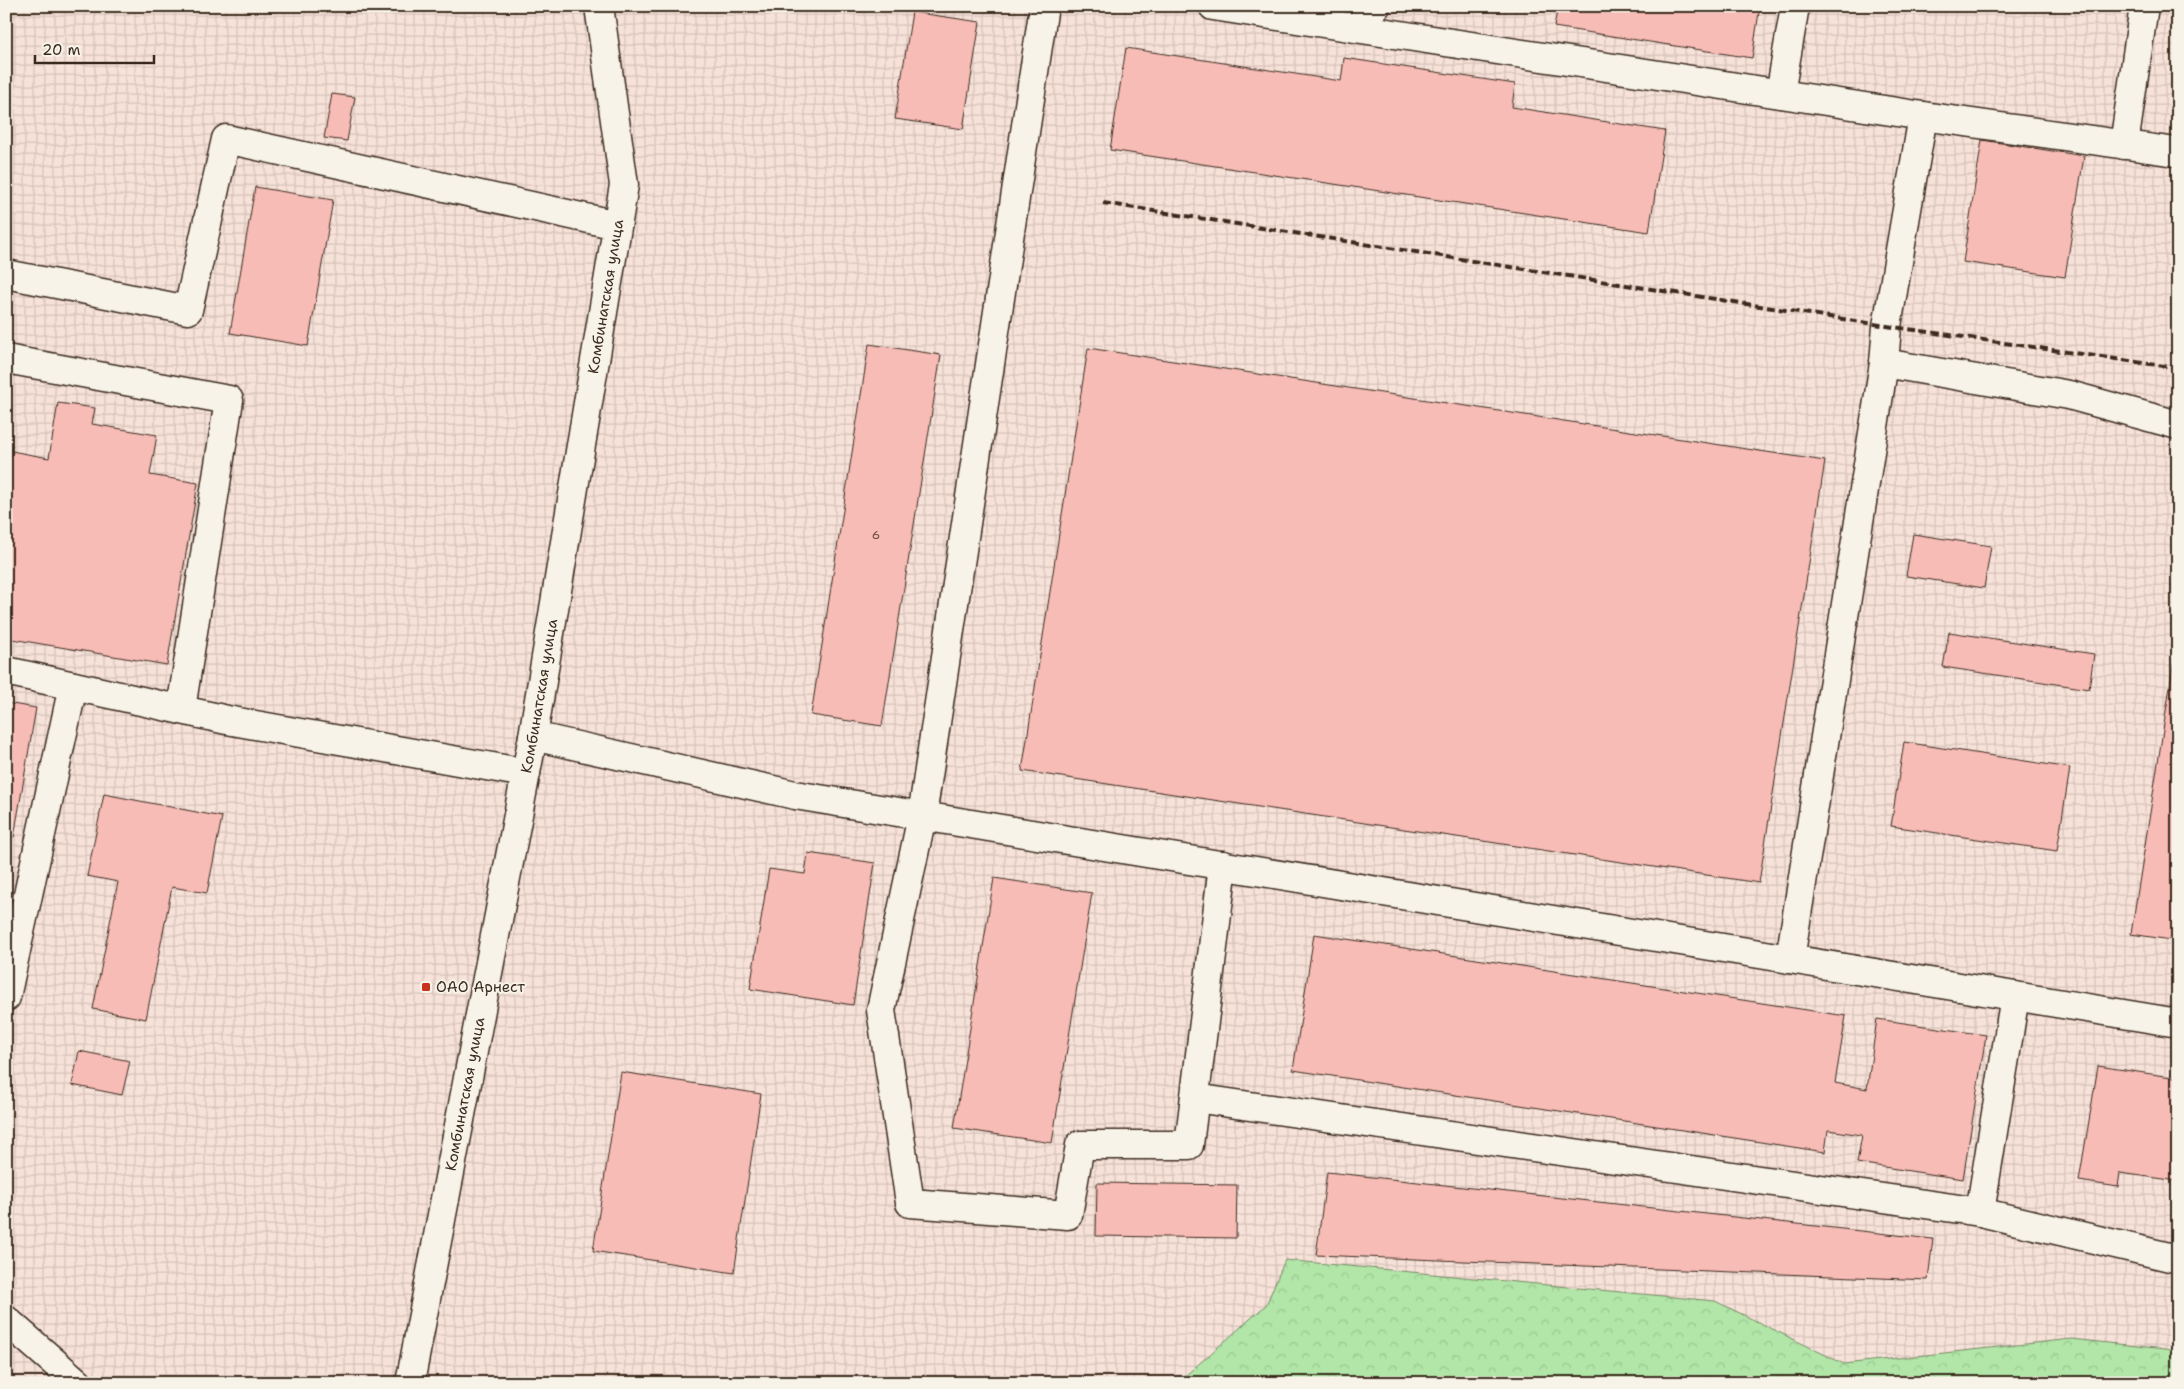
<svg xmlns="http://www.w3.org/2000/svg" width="2184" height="1389" font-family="'Shantell Sans',sans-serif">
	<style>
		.industrial { fill: url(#industrial-grid) }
		.forest { fill: url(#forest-crowns); stroke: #768863 }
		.building { fill: #f7bcb6; stroke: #3b2a1e }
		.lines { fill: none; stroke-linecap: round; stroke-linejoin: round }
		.minor-casing { stroke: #3b2a1e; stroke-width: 31 }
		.minor { stroke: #f7f3e8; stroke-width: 28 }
		.rail { stroke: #3b2a1e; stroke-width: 4; stroke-dasharray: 8 4; stroke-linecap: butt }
		.poi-dot { fill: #c8321e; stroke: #f7f3e8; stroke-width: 2 }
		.labels { text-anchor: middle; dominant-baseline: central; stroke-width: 4; stroke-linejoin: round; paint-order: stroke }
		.number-label { font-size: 12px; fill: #6a4e44 }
		.street-label { font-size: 15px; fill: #3b2a1e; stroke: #f7f3e8 }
		.poi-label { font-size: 15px; fill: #3b2a1e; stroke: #f7f3e8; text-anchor: start }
	</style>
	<defs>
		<pattern id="industrial-grid" width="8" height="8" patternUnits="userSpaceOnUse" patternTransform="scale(1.25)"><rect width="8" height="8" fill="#f7e2d9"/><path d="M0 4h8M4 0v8" fill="none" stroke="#d5c2ba"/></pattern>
		<pattern id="forest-crowns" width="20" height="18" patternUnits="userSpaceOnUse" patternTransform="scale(1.25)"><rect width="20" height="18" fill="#b1e6a8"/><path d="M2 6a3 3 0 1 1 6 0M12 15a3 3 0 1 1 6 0" fill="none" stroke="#99c590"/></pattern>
	</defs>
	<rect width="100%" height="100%" fill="#f7f3e8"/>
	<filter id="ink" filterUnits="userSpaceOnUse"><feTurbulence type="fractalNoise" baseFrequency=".02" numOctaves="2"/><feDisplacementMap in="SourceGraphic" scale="10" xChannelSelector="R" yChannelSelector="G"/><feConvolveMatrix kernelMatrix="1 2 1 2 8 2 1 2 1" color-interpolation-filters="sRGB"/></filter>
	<g filter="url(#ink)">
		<polygon class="industrial" points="6,6 2178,6 2178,1352 2071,1339 1844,1364 1715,1301 1266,1305 1177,1383 6,1383"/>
		<polygon class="forest" points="1285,1260 1715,1301 1844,1364 2071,1339 2165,1349 2178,1352 2178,1383 1177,1383 1266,1305"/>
		<g class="building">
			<polygon points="1558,6 1760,6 1752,58 1554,27"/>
			<polygon points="912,12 980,22 963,129 895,119"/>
			<polygon points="1126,48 1341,81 1344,58 1515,84 1512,107 1665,131 1649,232 1110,150"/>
			<polygon points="332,94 355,97 347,141 324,138"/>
			<polygon points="1982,140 2084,156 2065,277 1963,262"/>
			<polygon points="255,187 333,200 308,346 230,333"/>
			<polygon points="869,344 941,355 882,726 811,715"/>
			<polygon points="1088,348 1825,461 1759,883 1022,771"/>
			<polygon points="58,403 95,408 92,424 157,435 150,475 198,483 167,665 6,638 6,450 49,458"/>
			<polygon points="1913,534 1991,546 1984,588 1906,576"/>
			<polygon points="1949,632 2094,654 2089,689 1943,667"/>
			<polygon points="2178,635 2178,941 2131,934"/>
			<polygon points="6,703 36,708 14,837 6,836"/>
			<polygon points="1904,742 2070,768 2057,851 1891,826"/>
			<polygon points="104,794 222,817 207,893 172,887 146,1019 93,1009 118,882 87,876"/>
			<polygon points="808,853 875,863 853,1005 750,989 769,869 805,874"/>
			<polygon points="994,878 1092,893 1052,1143 954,1128"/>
			<polygon points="1314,934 1846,1016 1835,1083 1867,1089 1877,1019 1986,1035 1963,1179 1857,1163 1862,1135 1828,1130 1825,1152 1293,1070"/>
			<polygon points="79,1051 130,1061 122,1095 72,1085"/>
			<polygon points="2098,1066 2178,1078 2178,1181 2120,1173 2118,1187 2079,1181"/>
			<polygon points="621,1072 761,1094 734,1273 593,1251"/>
			<polygon points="1327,1172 1933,1239 1928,1280 1316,1255"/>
			<polygon points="1097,1183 1237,1185 1236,1238 1096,1236"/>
		</g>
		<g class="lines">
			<g class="minor-casing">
				<g id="minor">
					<polyline points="1044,6 922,816 881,1010 910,1203 1068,1215 1080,1145 1189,1145 1223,865"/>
					<polyline points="1213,6 1923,116 2176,152"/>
					<polyline points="1356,28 1376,6"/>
					<polyline points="1780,94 1795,6"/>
					<polyline points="2124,145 2144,6"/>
					<polyline points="6,274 188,310 226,139 617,225"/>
					<polyline points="6,359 229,400 181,709"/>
					<polyline points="1884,363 2069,395 2178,425"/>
					<polyline points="6,671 227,720 526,773"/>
					<polyline points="533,736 795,795 2178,1023"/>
					<polyline points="1790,959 1884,363 1887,326 1923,116"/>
					<polyline points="6,997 73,686"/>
					<polyline points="1195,1098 1980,1212 2178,1259"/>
					<polyline points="1980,1212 2015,996"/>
					<polyline points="6,1320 78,1383"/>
					<path id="s1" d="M410,1383L533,736L624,185L599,6"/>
				</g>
			</g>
			<use href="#minor" class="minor"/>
			<polyline class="rail" points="1103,203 1887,326 2178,368"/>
		</g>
	</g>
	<rect class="poi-dot" x="421" y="982" width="10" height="10" rx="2.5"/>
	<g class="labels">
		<g class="number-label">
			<text x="876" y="535">6</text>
		</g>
		<g class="street-label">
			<text stroke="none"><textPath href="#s1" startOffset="1104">Комбинатская улица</textPath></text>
			<text stroke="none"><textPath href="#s1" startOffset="699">Комбинатская улица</textPath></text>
			<text stroke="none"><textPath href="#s1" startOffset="294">Комбинатская улица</textPath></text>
		</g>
		<g class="poi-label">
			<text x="436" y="987">ОАО Арнест</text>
		</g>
	</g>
	<rect width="2184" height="1389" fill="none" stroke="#f7f3e8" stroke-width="25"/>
	<rect x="12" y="12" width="2159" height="1364" fill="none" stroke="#3b2a1e" stroke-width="2" filter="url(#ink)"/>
	<path d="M35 55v8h119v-8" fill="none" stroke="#3b2a1e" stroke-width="2.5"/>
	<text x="42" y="55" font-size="15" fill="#3b2a1e" stroke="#f7f3e8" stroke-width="4" paint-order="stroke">20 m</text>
</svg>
